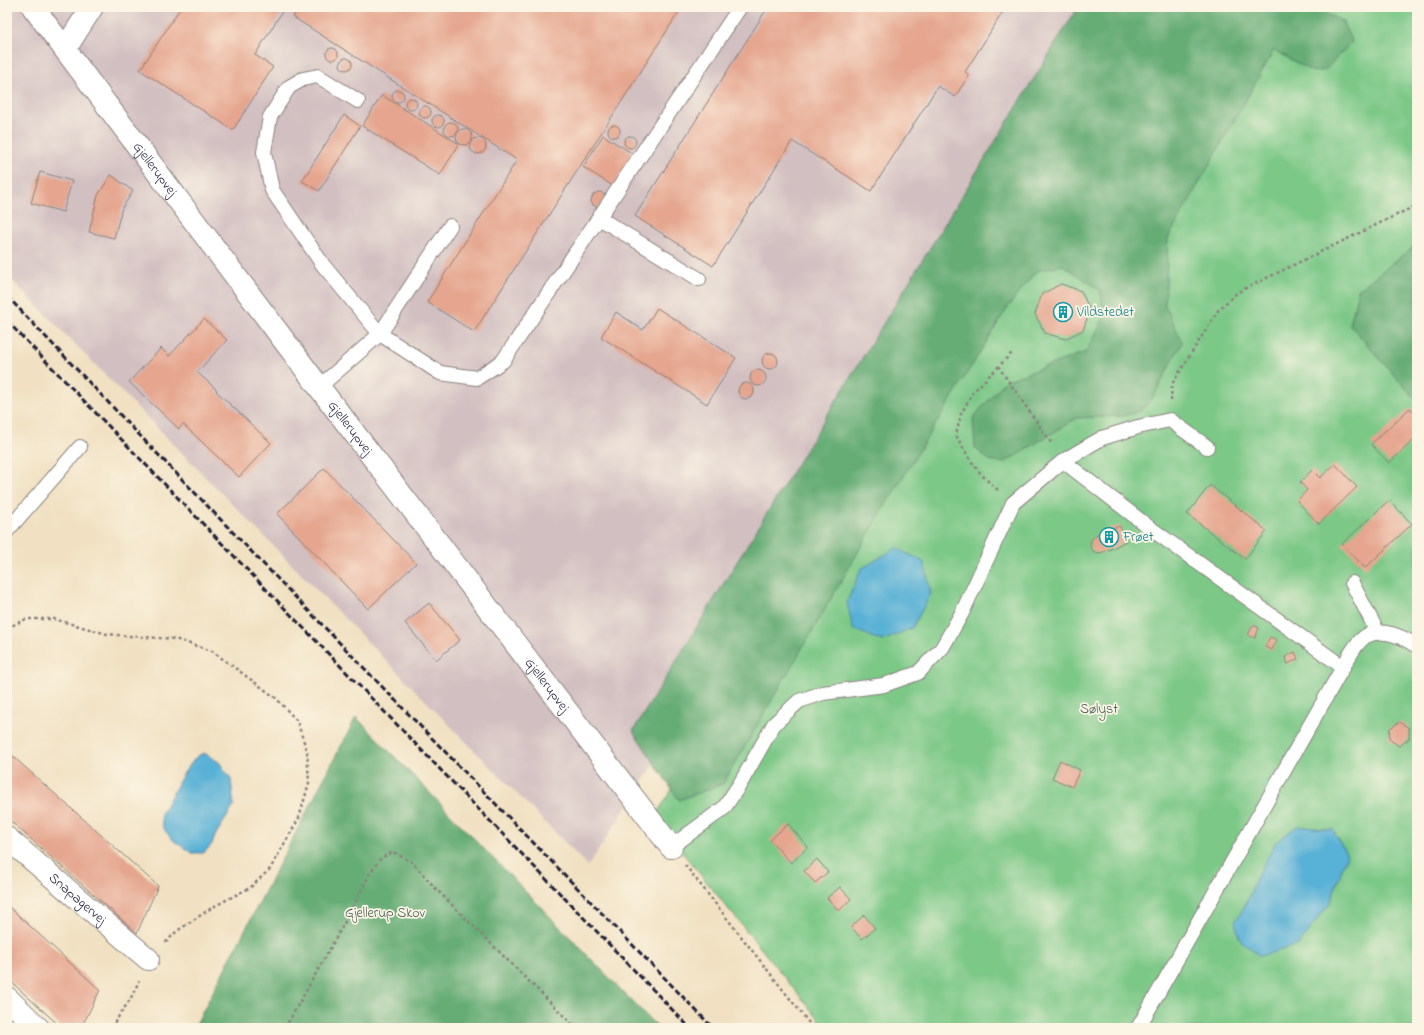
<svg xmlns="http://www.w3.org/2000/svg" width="1424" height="1035" font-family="'Indie Flower',sans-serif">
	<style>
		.industrial { fill: #d2bfc1 }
		.green { fill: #7cc887; stroke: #4f7561 }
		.forest { fill: #65ac74; stroke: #446758 }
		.water { fill: #59b1d6; stroke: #3e6a88 }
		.building { fill: #e5a58e }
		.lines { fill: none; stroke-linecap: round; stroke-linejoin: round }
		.lane-casing { stroke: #8a827e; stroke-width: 16 }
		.street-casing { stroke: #8a827e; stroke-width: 24 }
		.path { stroke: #8a827e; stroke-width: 2.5; stroke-dasharray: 3 3; stroke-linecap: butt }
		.lane { stroke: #fff; stroke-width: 14 }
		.street { stroke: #fff; stroke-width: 22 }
		.rail { stroke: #22223b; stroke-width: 3; stroke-dasharray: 6 3; stroke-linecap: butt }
		.labels { text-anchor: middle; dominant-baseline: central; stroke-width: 3.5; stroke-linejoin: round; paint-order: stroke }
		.street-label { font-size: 14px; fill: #22223b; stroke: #fcf5e5 }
		.culture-label { font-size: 14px; fill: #0d838f; stroke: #fcf5e5; text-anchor: start }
		.park-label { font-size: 14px; fill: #425c56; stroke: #fcf5e5 }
	</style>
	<rect width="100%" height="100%" fill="#fcf5e5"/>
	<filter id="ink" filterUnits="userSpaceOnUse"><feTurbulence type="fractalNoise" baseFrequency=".025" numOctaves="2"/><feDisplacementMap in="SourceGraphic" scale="8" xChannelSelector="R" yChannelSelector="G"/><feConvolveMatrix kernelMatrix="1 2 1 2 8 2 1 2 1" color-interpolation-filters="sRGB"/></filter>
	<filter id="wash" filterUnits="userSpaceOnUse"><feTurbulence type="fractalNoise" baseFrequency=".012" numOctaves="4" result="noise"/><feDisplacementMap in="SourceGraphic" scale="16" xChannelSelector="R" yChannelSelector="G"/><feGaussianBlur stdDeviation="0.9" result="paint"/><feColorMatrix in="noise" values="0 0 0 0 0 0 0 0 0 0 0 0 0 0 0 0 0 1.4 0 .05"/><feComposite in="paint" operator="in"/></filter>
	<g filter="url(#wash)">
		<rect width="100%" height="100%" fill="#f1e1c2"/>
		<polygon class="industrial" points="7,7 1146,7 588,866 7,275"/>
		<polygon class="green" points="1166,7 1417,7 1417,1028 826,1028 654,818"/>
		<g class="forest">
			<polygon points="1078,7 1312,7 1342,21 1352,42 1325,70 1313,72 1274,50 1168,238 1165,305 1182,342 1154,396 1141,411 1123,416 1077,418 1004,463 989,460 975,448 973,418 1005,381 1086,352 1105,316 1100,290 1063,265 1036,271 1008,307 882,511 723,784 679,800 633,731"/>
			<polygon points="1417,244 1417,401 1350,325 1358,290"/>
			<polygon points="356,717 658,1028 194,1028"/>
		</g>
		<g class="water">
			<polygon points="896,548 924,562 931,594 912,628 882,641 853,629 847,602 861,569"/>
			<polygon points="204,753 219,762 231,779 234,806 216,834 212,844 204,853 192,853 174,841 166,832 162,824 161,814 185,771 197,756"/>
			<polygon points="1297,826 1333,830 1347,855 1330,903 1298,945 1260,956 1240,940 1235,922 1246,904 1256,879 1276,842"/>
		</g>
		<g id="blocks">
			<g class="building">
				<polygon points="181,7 285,7 255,55 273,67 233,130 140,70"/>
				<polygon points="299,7 682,7 474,332 427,302 517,160 293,17"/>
				<polygon points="768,7 1006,7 965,72 969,75 955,97 938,86 871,191 792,141 713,266 635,216"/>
				<circle cx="332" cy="54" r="6"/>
				<circle cx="346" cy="64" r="6"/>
				<circle cx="398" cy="96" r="6"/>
				<polygon points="382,95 459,144 440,175 362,126"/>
				<circle cx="411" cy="104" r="6"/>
				<circle cx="425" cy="112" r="6"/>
				<circle cx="438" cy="121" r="6"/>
				<polygon points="344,115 360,126 319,191 302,181"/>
				<circle cx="451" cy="129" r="7"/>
				<circle cx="614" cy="131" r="6"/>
				<circle cx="464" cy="137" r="8"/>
				<polygon points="603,135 633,154 613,186 583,167"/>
				<circle cx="630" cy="142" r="6"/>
				<circle cx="478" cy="146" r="8"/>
				<polygon points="40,172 72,181 63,212 31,203"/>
				<polygon points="111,175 133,191 122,208 114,238 89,232 98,195"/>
				<polygon points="598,192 601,192 606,196 598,208 592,204 591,201 593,195"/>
				<polygon points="1061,284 1081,291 1090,310 1083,330 1065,339 1045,333 1035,314 1042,294"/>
				<polygon points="657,308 736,358 707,404 601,337 616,312 643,330"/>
				<polygon points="204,319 227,340 197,372 217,390 216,391 271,443 239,477 183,424 179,429 129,382 161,348 169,356"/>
				<circle cx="770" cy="361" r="8"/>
				<circle cx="758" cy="378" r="8"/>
				<circle cx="746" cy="391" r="8"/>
				<polygon points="1410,408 1417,416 1417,437 1389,463 1371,444"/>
				<polygon points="1335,464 1357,487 1319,524 1297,501 1307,490 1300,482 1312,470 1320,478"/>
				<polygon points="324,468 416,563 368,609 277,514"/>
				<polygon points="1210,485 1267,531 1245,559 1187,514"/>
				<polygon points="1389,500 1412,524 1365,568 1342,544"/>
				<polygon points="1120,526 1126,541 1113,548 1100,553 1094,552 1090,547 1091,540 1097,534 1103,530"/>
				<polygon points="429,603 460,640 436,660 405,623"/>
				<polygon points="1253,625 1259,628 1255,638 1248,635"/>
				<polygon points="1270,637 1277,640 1272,650 1265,647"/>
				<polygon points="1295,652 1298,659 1288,664 1285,657"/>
				<polygon points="1400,722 1409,728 1409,739 1399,746 1389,739 1390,728"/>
				<polygon points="7,751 158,886 137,933 7,818"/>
				<polygon points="1060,760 1080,770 1072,787 1052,778"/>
				<polygon points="788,824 808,847 791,863 770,840"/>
				<polygon points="817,859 828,872 815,883 804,871"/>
				<polygon points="840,887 851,899 839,911 827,898"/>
				<polygon points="7,905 100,990 81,1028 62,1028 7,978"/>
				<polygon points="864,915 875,928 862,939 851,927"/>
			</g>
		</g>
	</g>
	<g filter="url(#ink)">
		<use href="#blocks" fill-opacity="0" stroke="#8a827e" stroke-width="1"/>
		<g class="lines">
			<g class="lane-casing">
				<g id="lane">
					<polyline points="358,101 318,76 303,79 289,87 270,117 264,152 272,190 323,265 380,334 440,373 477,378 503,361 740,7"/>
					<polyline points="599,218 699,279"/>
					<polyline points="319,387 380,334 450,226"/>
					<polyline points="1063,461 1150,528 1343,667"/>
					<polyline points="7,531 80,447"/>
					<polyline points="1352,583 1378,633"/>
					<polyline points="671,847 724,808 740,784 774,724 799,701 823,693 884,685 918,673 942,648 962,613 1013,503 1063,461 1102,438 1138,427 1170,420 1207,447"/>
					<path d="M1138,1028L1343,667C1349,657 1356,642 1366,636C1383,627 1403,637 1417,646"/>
				</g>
			</g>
			<g class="street-casing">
				<g id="street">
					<path id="s1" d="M33,7L319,387L671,847"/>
					<polyline points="65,49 92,7"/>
					<path id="s2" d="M7,838L148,959"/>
					<polyline points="7,998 38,1028"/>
				</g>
			</g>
			<g class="path">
				<polyline points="998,366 1052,444"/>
				<polyline points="1171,401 1172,384 1219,309 1238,292 1417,205"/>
				<path d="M998,490C979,475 967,456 956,435L961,414L973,392L1013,352"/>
				<polyline points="7,628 26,619 54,619 107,634 128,636 175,639 212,651 276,698 297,721 307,751 309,783 299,818 270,869 251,887 213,907 177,931 165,943"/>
				<polyline points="685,865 813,1028"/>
				<polyline points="111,1028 131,998 139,981"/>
				<polyline points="285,1028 350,913 370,873 381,858 393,852 412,862 436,889 576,1028"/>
			</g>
			<use href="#lane" class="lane"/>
			<use href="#street" class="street"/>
			<g class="rail">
				<path d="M7,296C240,542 477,784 713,1028"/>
				<polyline points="7,321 690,1028"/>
			</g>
		</g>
	</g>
	<defs>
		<g id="building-ring" transform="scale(1)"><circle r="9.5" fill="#fcf5e5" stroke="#0f9aa8" stroke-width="1.5"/><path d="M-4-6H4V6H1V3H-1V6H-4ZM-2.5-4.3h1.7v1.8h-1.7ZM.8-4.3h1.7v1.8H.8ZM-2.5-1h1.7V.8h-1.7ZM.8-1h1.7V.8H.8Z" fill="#0f9aa8"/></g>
	</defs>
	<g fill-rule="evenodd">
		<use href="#building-ring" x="1063" y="312"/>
		<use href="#building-ring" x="1109" y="537"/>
	</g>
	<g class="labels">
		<g class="street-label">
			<text stroke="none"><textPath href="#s1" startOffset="203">Gjellerupvej</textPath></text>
			<text stroke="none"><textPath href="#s1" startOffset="527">Gjellerupvej</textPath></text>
			<text stroke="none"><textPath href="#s1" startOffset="851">Gjellerupvej</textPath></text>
			<text stroke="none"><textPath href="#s2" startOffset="93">Snapagervej</textPath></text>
		</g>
		<g class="culture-label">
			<text x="1077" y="312">Vildstedet</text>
			<text x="1123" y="537">Frøet</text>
		</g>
		<g class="park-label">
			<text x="1099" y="709">Sølyst</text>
			<text x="385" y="913">Gjellerup Skov</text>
		</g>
	</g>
	<rect width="1424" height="1035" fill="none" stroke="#fcf5e5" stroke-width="24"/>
</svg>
